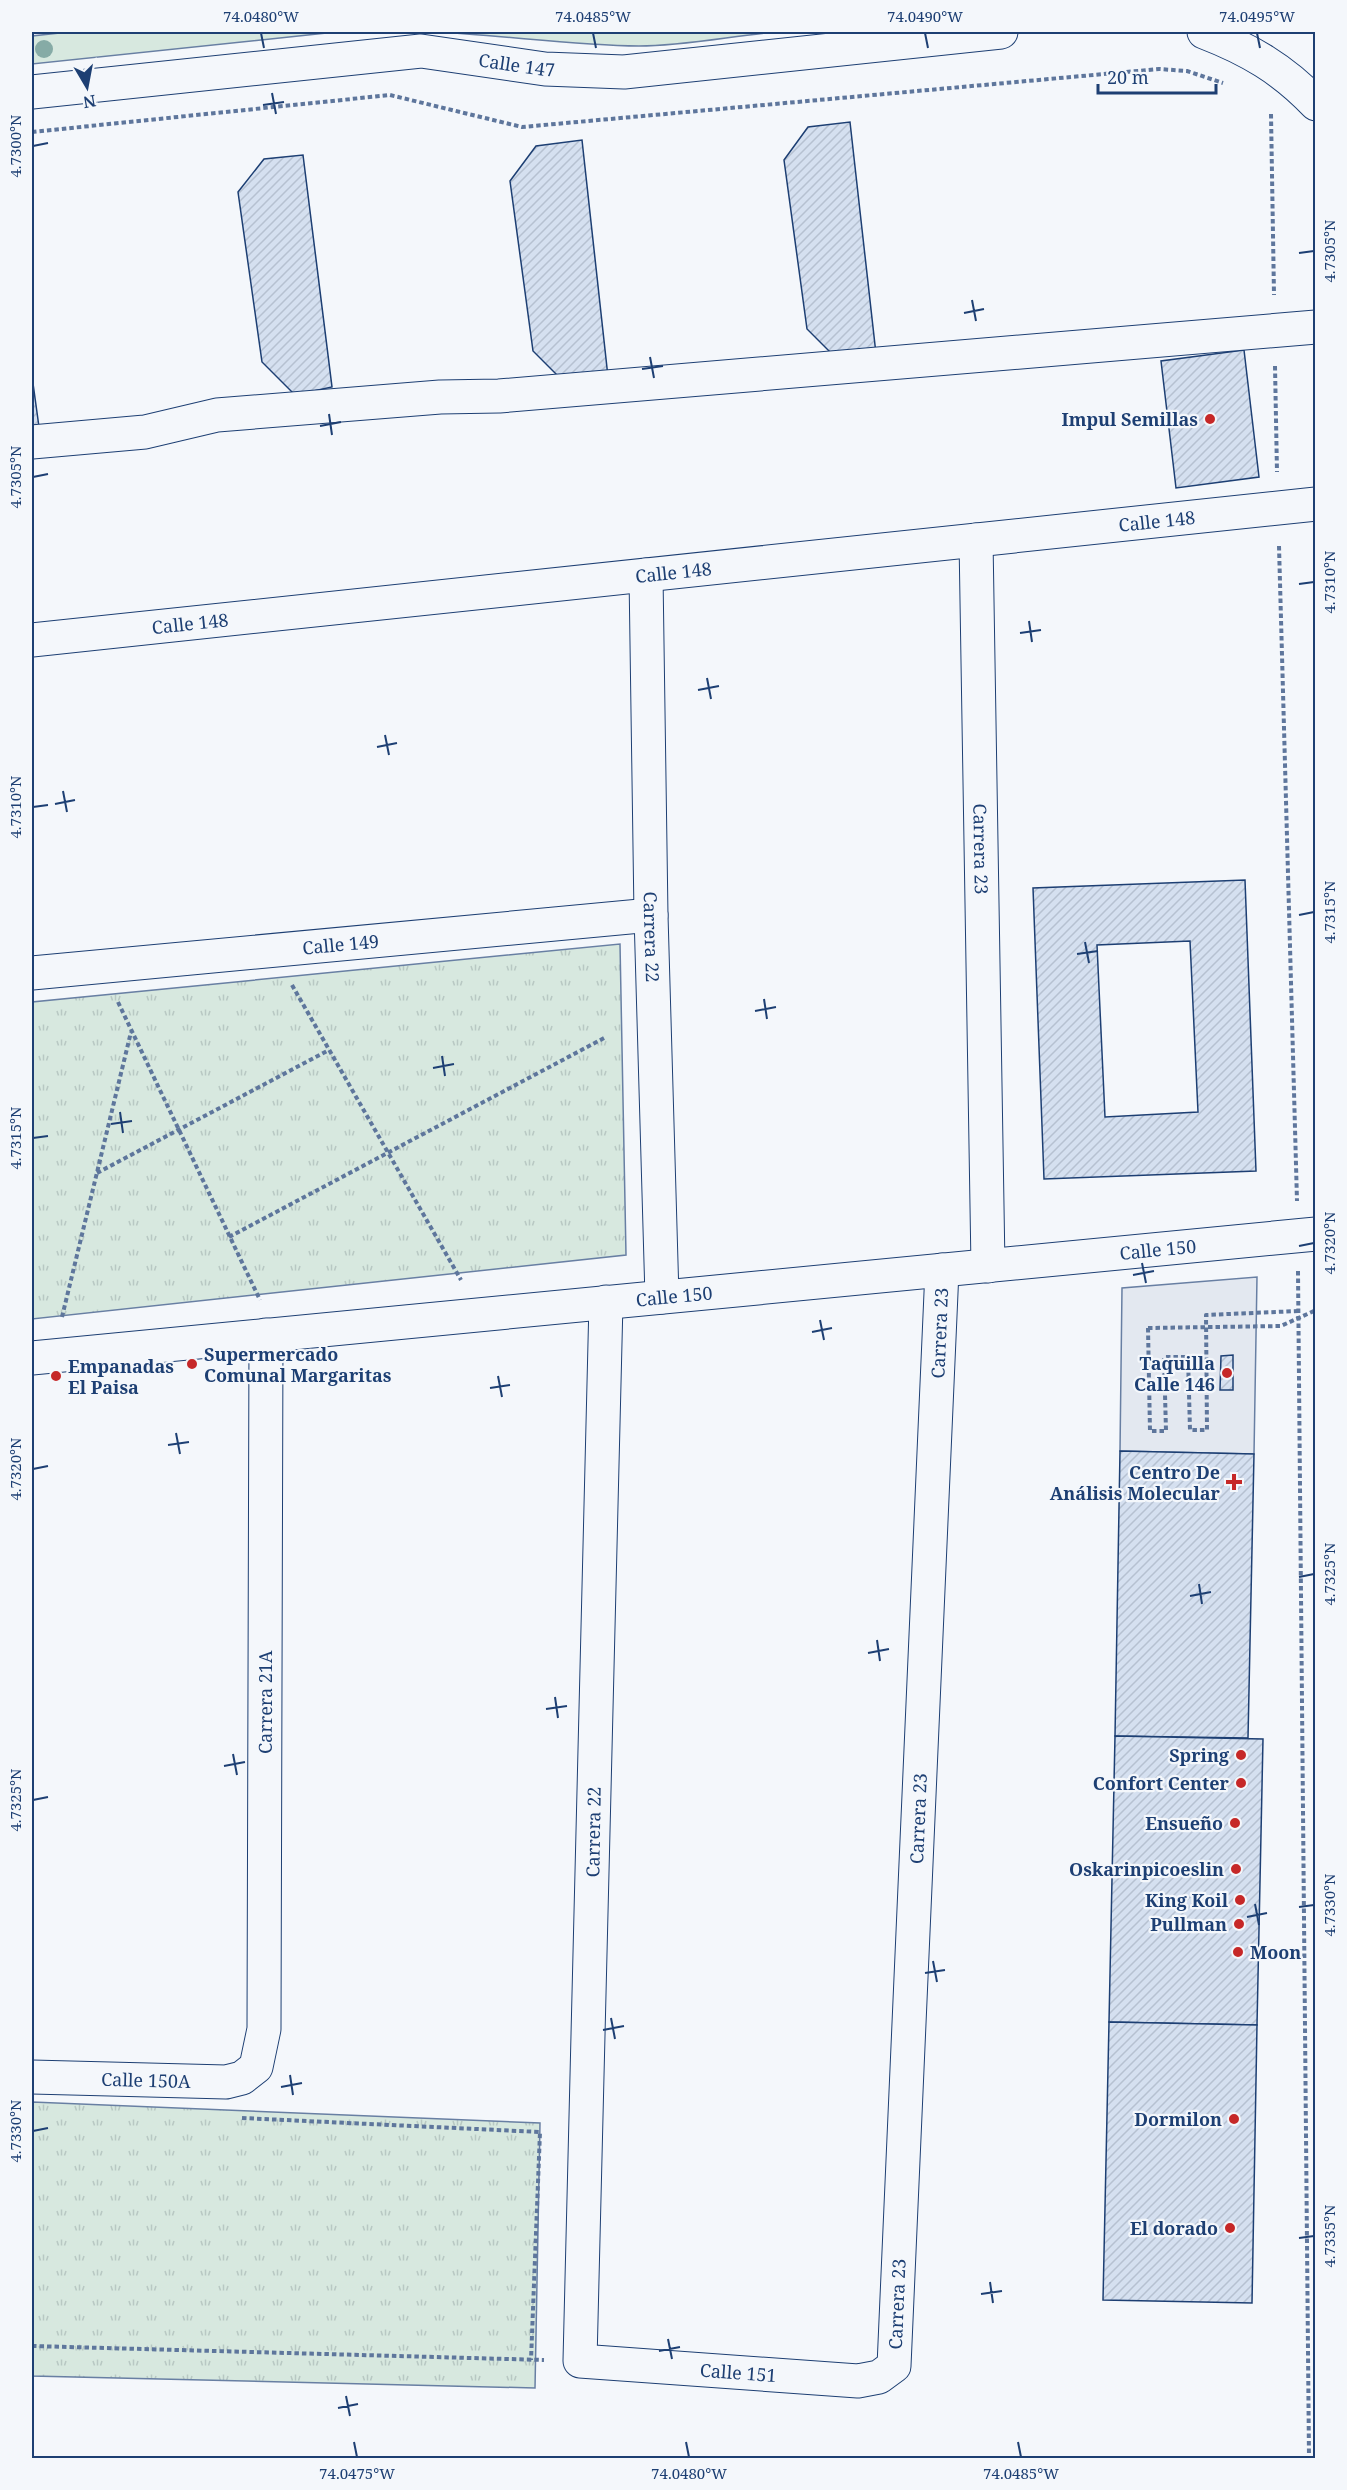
<svg xmlns="http://www.w3.org/2000/svg" width="1347" height="2490" font-family="'Noto Serif',serif">
	<style>
		.grass { fill: #d7e8df; stroke: #687fa3; stroke-width: 1.5 }
		.park { fill: url(#park-tufts); stroke: #687fa3; stroke-width: 1.5 }
		.parking { fill: #e3e8f0; stroke: #687fa3; stroke-width: 1.5 }
		.building { fill: url(#building-hatch); stroke: #1d3f73; stroke-width: 1.5; fill-rule: evenodd }
		.lines { fill: none; stroke-linecap: round; stroke-linejoin: round }
		.minor-casing { stroke: #1d3f73; stroke-width: 35 }
		.major-casing { stroke: #1d3f73; stroke-width: 35 }
		.path { stroke: #5e769c; stroke-width: 4; stroke-dasharray: 4.5 3; stroke-linecap: butt }
		.minor { stroke: #f4f7fb; stroke-width: 33 }
		.major { stroke: #f4f7fb; stroke-width: 33 }
		.path-bridge { stroke: #5e769c; stroke-width: 4; stroke-dasharray: 4.5 3; stroke-linecap: butt }
		.tree { fill: #86aba6 }
		.ticks { fill: none; stroke: #1d3f73; stroke-width: 2 }
		.poi-dot { fill: #c62828; stroke: #f4f7fb; stroke-width: 2 }
		.labels { text-anchor: middle; dominant-baseline: central; stroke-width: 4.5; stroke-linejoin: round; paint-order: stroke }
		.street-label { font-size: 18px; fill: #1d3f73; stroke: #f4f7fb }
		.poi-label { font-size: 18px; font-weight: bold; fill: #1d3f73; stroke: #f4f7fb; text-anchor: end }
		.neatline { fill: none; stroke: #1d3f73; stroke-width: 2 }
		.ticks-label { font-size: 15px; text-anchor: middle; fill: #1d3f73 }
	</style>
	<defs>
		<pattern id="park-tufts" width="24" height="20" patternUnits="userSpaceOnUse" patternTransform="scale(1.5)"><rect width="24" height="20" fill="#d7e8df"/><path d="M3 7l-1-3M5 7V3M7 7l1-3M15 17l-1-3M17 17v-4M19 17l1-3" fill="none" stroke="#b8c8c3"/></pattern>
		<pattern id="building-hatch" width="6" height="6" patternUnits="userSpaceOnUse" patternTransform="scale(1.5)"><rect width="6" height="6" fill="#d5e0f0"/><path d="M-1 1l2-2M0 6l6-6M5 7l2-2" fill="none" stroke="#b6c1d1"/></pattern>
	</defs>
	<rect width="100%" height="100%" fill="#f4f7fb"/>
	<g class="grass">
		<polygon points="69,32 336,32 32,64 32,36"/>
		<path d="M434,32H775C731,36 684,46 639,46C570,45 503,35 434,32Z"/>
	</g>
	<g class="park">
		<polygon points="620,944 626,1255 32,1319 32,1002"/>
		<polygon points="32,2102 540,2123 535,2388 32,2376"/>
	</g>
	<polygon class="parking" points="1257,1277 1254,1454 1120,1451 1122,1288"/>
	<g class="building">
		<polygon points="850,122 876,354 840,362 807,329 784,160 808,127"/>
		<polygon points="582,140 608,377 568,386 533,351 510,181 536,146"/>
		<polygon points="303,155 332,387 295,395 262,362 238,192 264,159"/>
		<polygon points="1244,350 1259,477 1176,488 1161,361"/>
		<polygon points="32,376 39,427 32,428"/>
		<path d="M1245,880L1256,1171L1044,1179L1033,888ZM1190,941L1198,1112L1105,1117L1097,945Z"/>
		<polygon points="1233,1355 1233,1390 1220,1390 1221,1356"/>
		<polygon points="1120,1451 1254,1454 1248,1738 1115,1736"/>
		<polygon points="1115,1736 1263,1739 1257,2025 1109,2022"/>
		<polygon points="1109,2022 1257,2025 1252,2303 1103,2300"/>
	</g>
	<g class="lines">
		<g class="minor-casing">
			<g id="minor">
				<polyline points="32,442 145,432 217,415 440,397 499,396 1316,327"/>
				<path id="s1" d="M976,540L988,1266"/>
				<path id="s2" d="M646,575L651,915L662,1297"/>
				<path id="s3" d="M32,640L1316,504"/>
				<path id="s4" d="M32,973L651,915"/>
				<path id="s5" d="M606,1302L580,2361L858,2381L879,2377L894,2366L942,1270"/>
				<path id="s6" d="M32,1358L1316,1234"/>
				<path id="s7" d="M32,2077L226,2082L242,2078L256,2067L264,2029L266,1335"/>
			</g>
		</g>
		<g class="major-casing">
			<g id="major">
				<path d="M1204,32C1248,49 1283,69 1316,104"/>
				<path id="s8" d="M32,92L421,51L545,69L624,72L1001,32"/>
			</g>
		</g>
		<g class="path">
			<polyline points="1271,114 1274,295"/>
			<polyline points="32,132 390,95 522,127 1159,69 1187,71 1223,83"/>
			<polyline points="1275,366 1277,472"/>
			<polyline points="1279,546 1297,1201"/>
			<polyline points="292,985 461,1280"/>
			<polyline points="118,1002 260,1300"/>
			<polyline points="97,1173 329,1050"/>
			<polyline points="229,1237 606,1037"/>
			<polyline points="1298,1271 1309,2458"/>
			<polyline points="62,1317 131,1032"/>
			<polyline points="1148,1328 1150,1431 1166,1431 1164,1357 1188,1357 1190,1430 1207,1430 1206,1315 1298,1311"/>
			<polyline points="242,2118 540,2132 531,2360"/>
			<polyline points="32,2346 544,2360"/>
		</g>
		<use href="#minor" class="minor"/>
		<use href="#major" class="major"/>
		<polyline class="path-bridge" points="1148,1328 1281,1326 1316,1310"/>
	</g>
	<circle class="tree" cx="44" cy="49" r="9"/>
	<path class="ticks" d="M261,33L264,48M593,33L596,48M925,33L928,48M1257,33L1260,48M272,93L276,114M263,105L284,102M33,146L48,143M1299,253L1314,251M972,300L976,321M964,313L984,309M650,357L654,378M642,369L663,366M329,414L332,435M320,426L341,422M33,477L48,474M1299,584L1314,582M1029,621L1032,642M1020,633L1041,630M707,678L711,699M698,690L719,686M385,735L389,755M377,747L397,743M63,791L67,812M55,804L75,800M33,807L48,805M1299,915L1314,912M1085,942L1089,963M1077,954L1098,951M764,999L767,1019M755,1011L776,1007M442,1056L445,1076M433,1068L454,1064M120,1112L123,1133M111,1124L132,1121M33,1138L48,1136M1299,1246L1314,1243M1142,1263L1146,1283M1133,1275L1154,1271M820,1320L824,1340M812,1332L832,1328M498,1376L502,1397M490,1388L510,1385M176,1433L180,1454M168,1445L189,1442M33,1469L48,1466M1299,1577L1314,1574M1199,1584L1202,1604M1190,1596L1211,1592M877,1640L880,1661M868,1653L889,1649M555,1697L558,1718M546,1709L567,1706M233,1754L237,1775M224,1766L245,1762M33,1800L48,1797M1255,1904L1259,1925M1299,1907L1314,1905M1247,1917L1267,1913M933,1961L937,1982M925,1973L945,1970M611,2018L615,2039M603,2030L624,2026M290,2075L293,2095M281,2087L302,2083M33,2131L48,2128M1299,2238L1314,2236M990,2282L993,2303M981,2294L1002,2291M668,2339L672,2359M659,2351L680,2347M346,2396L350,2416M338,2408L358,2404M354,2442L357,2457M686,2442L689,2457M1018,2442L1021,2457"/>
	<g class="poi-dot">
		<circle cx="1210" cy="419" r="6"/>
		<circle cx="192" cy="1364" r="6"/>
		<circle cx="1227" cy="1373" r="6"/>
		<circle cx="56" cy="1376" r="6"/>
		<path d="M1231 1473h6v6h6v6h-6v6h-6v-6h-6v-6h6z"/>
		<circle cx="1241" cy="1755" r="6"/>
		<circle cx="1241" cy="1783" r="6"/>
		<circle cx="1235" cy="1823" r="6"/>
		<circle cx="1236" cy="1869" r="6"/>
		<circle cx="1240" cy="1900" r="6"/>
		<circle cx="1239" cy="1924" r="6"/>
		<circle cx="1238" cy="1952" r="6"/>
		<circle cx="1234" cy="2119" r="6"/>
		<circle cx="1230" cy="2228" r="6"/>
	</g>
	<g class="labels">
		<g class="street-label">
			<text stroke="none"><textPath href="#s8" startOffset="488">Calle 147</textPath></text>
			<text stroke="none"><textPath href="#s3" startOffset="1131">Calle 148</textPath></text>
			<text stroke="none"><textPath href="#s3" startOffset="645">Calle 148</textPath></text>
			<text stroke="none"><textPath href="#s3" startOffset="159">Calle 148</textPath></text>
			<text stroke="none"><textPath href="#s1" startOffset="309">Carrera 23</textPath></text>
			<text stroke="none"><textPath href="#s2" startOffset="362">Carrera 22</textPath></text>
			<text stroke="none"><textPath href="#s4" startOffset="310">Calle 149</textPath></text>
			<text stroke="none"><textPath href="#s6" startOffset="1131">Calle 150</textPath></text>
			<text stroke="none"><textPath href="#s6" startOffset="645">Calle 150</textPath></text>
			<text stroke="none"><textPath href="#s5" startOffset="2412">Carrera 23</textPath></text>
			<text stroke="none"><textPath href="#s7" startOffset="594">Carrera 21A</textPath></text>
			<text stroke="none"><textPath href="#s5" startOffset="1926">Carrera 23</textPath></text>
			<text transform="translate(593 1832) rotate(-89)">Carrera 22</text>
			<text stroke="none"><textPath href="#s7" startOffset="114">Calle 150A</textPath></text>
			<text stroke="none"><textPath href="#s5" startOffset="1440">Carrera 23</textPath></text>
			<text stroke="none"><textPath href="#s5" startOffset="1218">Calle 151</textPath></text>
		</g>
		<g class="poi-label">
			<text x="1198" y="419">Impul Semillas</text>
			<text x="204" y="1354" text-anchor="start">Supermercado<tspan x="204" dy="21">Comunal Margaritas</tspan></text>
			<text x="1215" y="1363">Taquilla<tspan x="1215" dy="21">Calle 146</tspan></text>
			<text x="68" y="1366" text-anchor="start">Empanadas<tspan x="68" dy="21">El Paisa</tspan></text>
			<text x="1220" y="1472">Centro De<tspan x="1220" dy="21">Análisis Molecular</tspan></text>
			<text x="1229" y="1755">Spring</text>
			<text x="1229" y="1783">Confort Center</text>
			<text x="1223" y="1823">Ensueño</text>
			<text x="1224" y="1869">Oskarinpicoeslin</text>
			<text x="1228" y="1900">King Koil</text>
			<text x="1227" y="1924">Pullman</text>
			<text x="1250" y="1952" text-anchor="start">Moon</text>
			<text x="1222" y="2119">Dormilon</text>
			<text x="1218" y="2228">El dorado</text>
		</g>
	</g>
	<rect width="1347" height="2490" fill="none" stroke="#f4f7fb" stroke-width="66"/>
	<g transform="translate(87 87) rotate(170)" stroke="#f4f7fb" stroke-width="4.5" paint-order="stroke">
	<path d="M0-4.5L10 22L0 15L-10 22Z" fill="#1d3f73"/>
	<text y="-9" font-size="16" font-weight="bold" text-anchor="middle" fill="#1d3f73">N</text>
	</g>
	<path d="M1098 84v9h118v-9" fill="none" stroke="#1d3f73" stroke-width="3"/>
	<text x="1107" y="84" font-size="18" fill="#1d3f73" stroke="#f4f7fb" stroke-width="4.5" paint-order="stroke">20 m</text>
	<rect x="33" y="33" width="1281" height="2424" class="neatline"/>
	<g class="ticks-label">
		<text x="261" y="22">74.0480°W</text>
		<text x="593" y="22">74.0485°W</text>
		<text x="925" y="22">74.0490°W</text>
		<text x="1257" y="22">74.0495°W</text>
		<text transform="translate(16 146) rotate(-90)" y="5">4.7300°N</text>
		<text transform="translate(1330 251) rotate(-90)" y="5">4.7305°N</text>
		<text transform="translate(16 477) rotate(-90)" y="5">4.7305°N</text>
		<text transform="translate(1330 582) rotate(-90)" y="5">4.7310°N</text>
		<text transform="translate(16 807) rotate(-90)" y="5">4.7310°N</text>
		<text transform="translate(1330 912) rotate(-90)" y="5">4.7315°N</text>
		<text transform="translate(16 1138) rotate(-90)" y="5">4.7315°N</text>
		<text transform="translate(1330 1243) rotate(-90)" y="5">4.7320°N</text>
		<text transform="translate(16 1469) rotate(-90)" y="5">4.7320°N</text>
		<text transform="translate(1330 1574) rotate(-90)" y="5">4.7325°N</text>
		<text transform="translate(16 1800) rotate(-90)" y="5">4.7325°N</text>
		<text transform="translate(1330 1905) rotate(-90)" y="5">4.7330°N</text>
		<text transform="translate(16 2131) rotate(-90)" y="5">4.7330°N</text>
		<text transform="translate(1330 2236) rotate(-90)" y="5">4.7335°N</text>
		<text x="357" y="2479">74.0475°W</text>
		<text x="689" y="2479">74.0480°W</text>
		<text x="1021" y="2479">74.0485°W</text>
	</g>
</svg>
